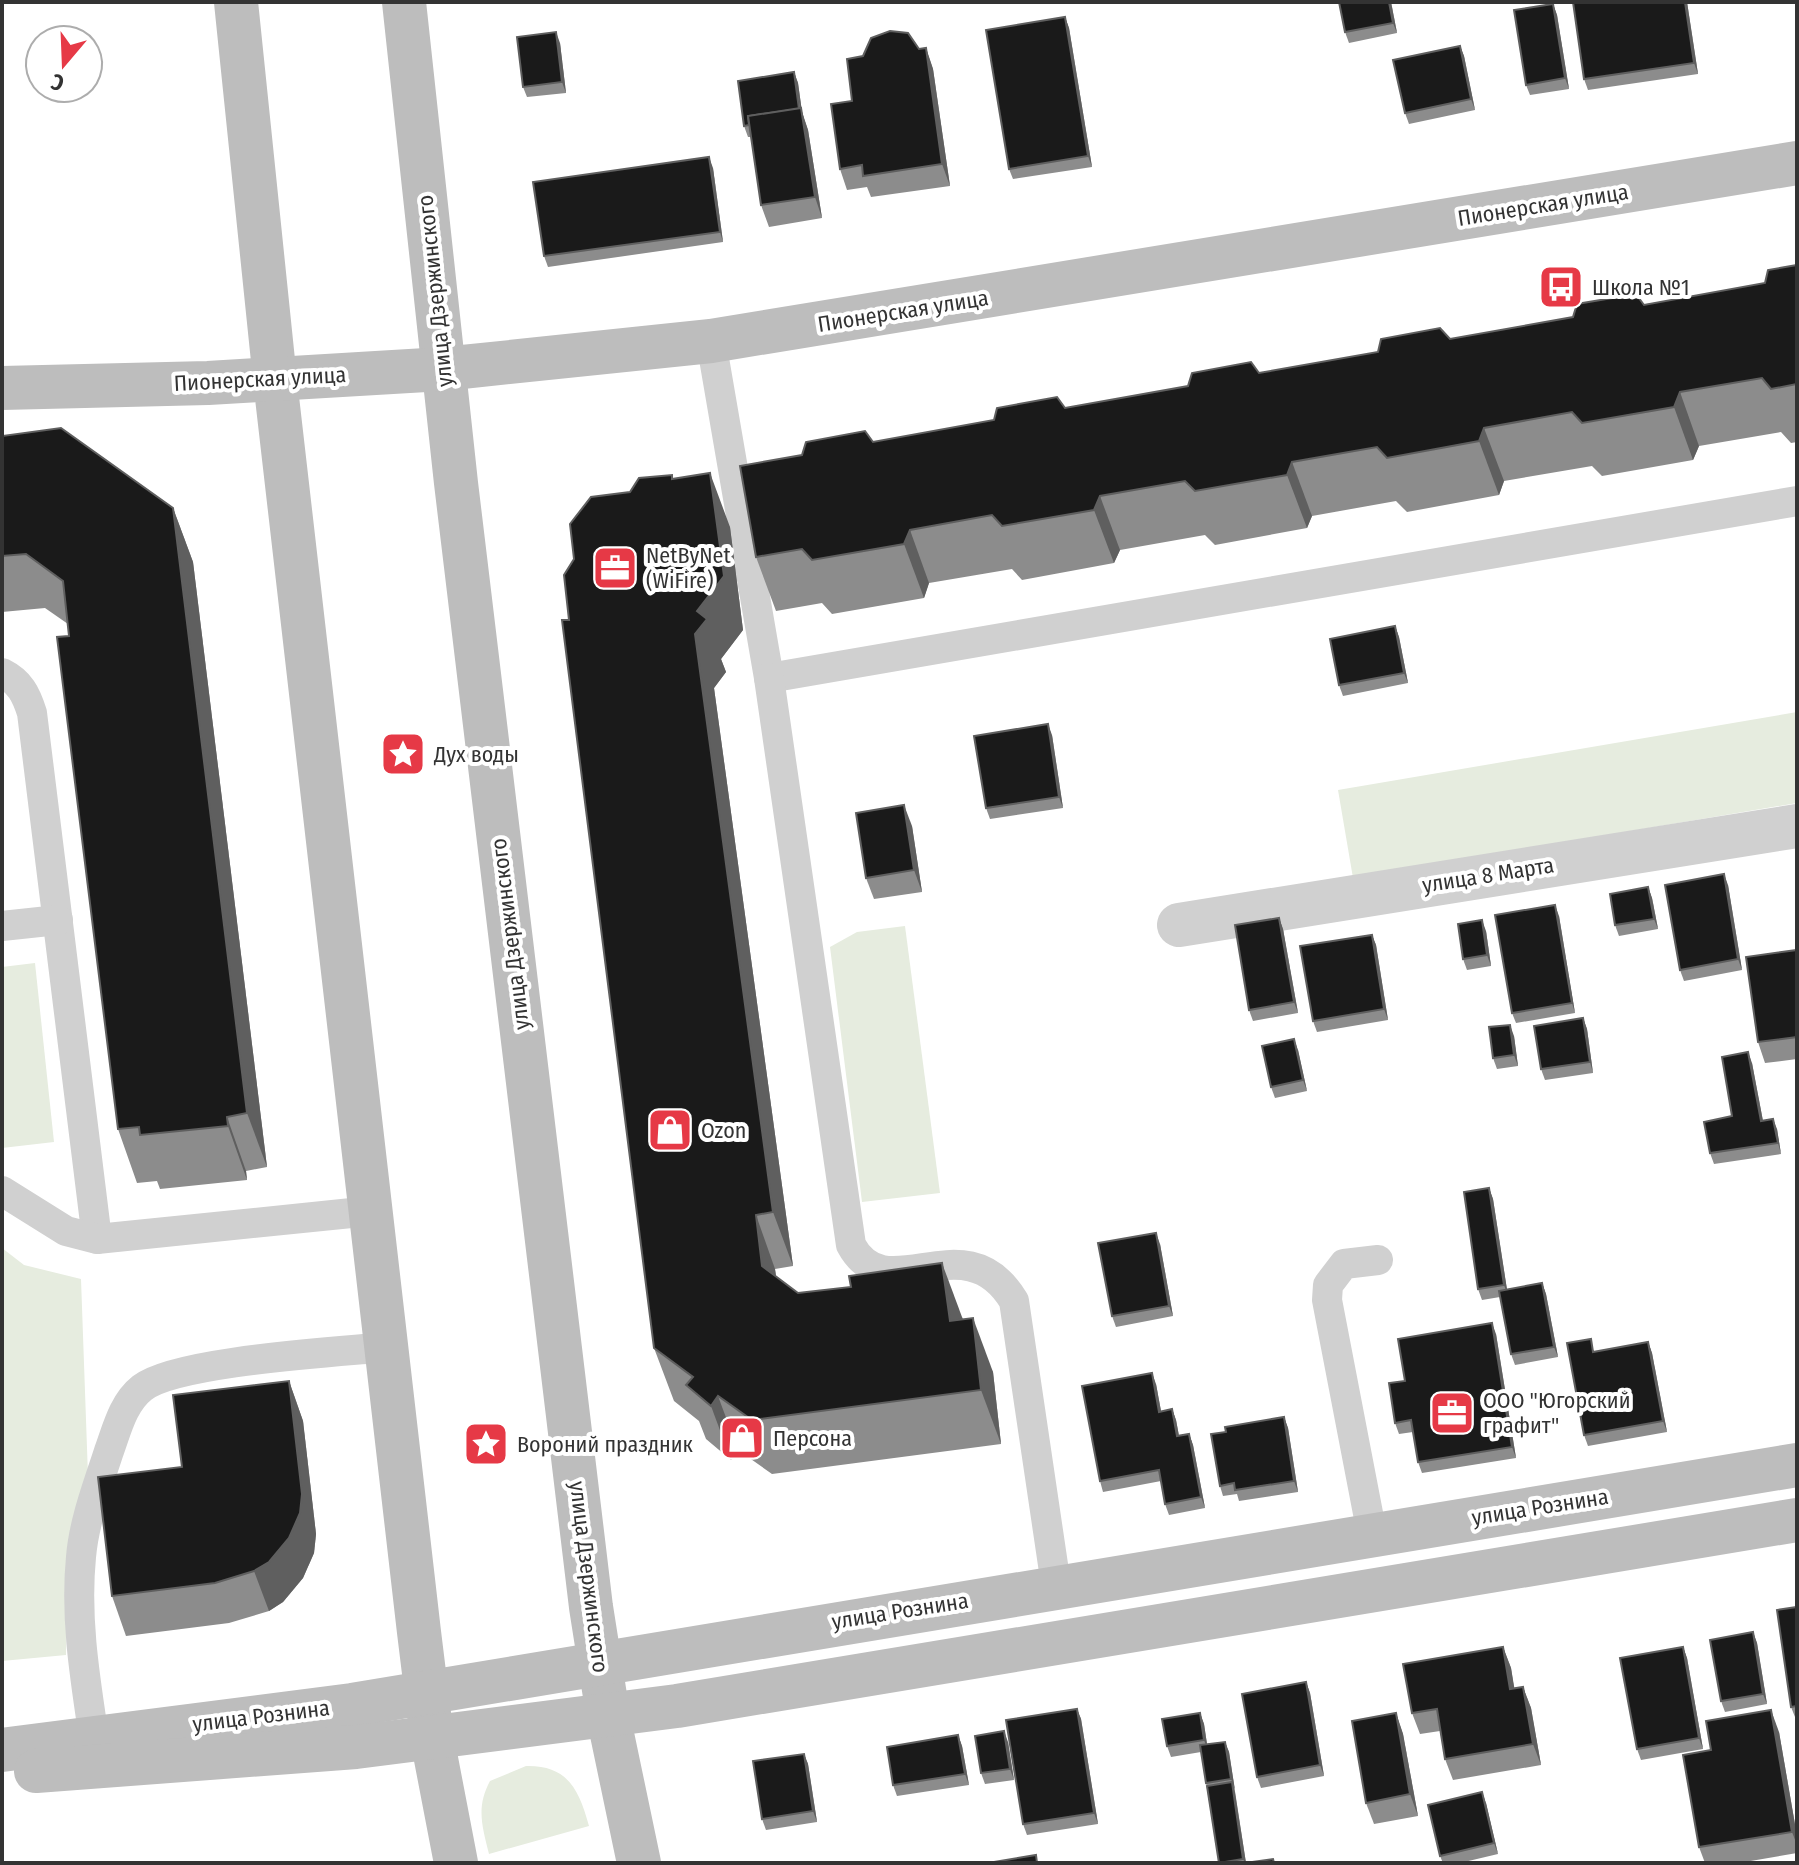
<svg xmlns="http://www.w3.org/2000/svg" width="1799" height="1865" font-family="'Fira Sans Condensed',sans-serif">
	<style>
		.green { fill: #e6ecdf }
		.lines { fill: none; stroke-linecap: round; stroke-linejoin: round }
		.lane { stroke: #d0d0d0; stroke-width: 30 }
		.street { stroke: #d0d0d0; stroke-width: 44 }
		.secondary { stroke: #bdbdbd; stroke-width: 44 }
		.wall { fill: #8c8c8c }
		.shaded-wall { fill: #5f5f5f }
		.building { fill: #1a1a1a; stroke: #5f5f5f; stroke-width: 2 }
		.labels { text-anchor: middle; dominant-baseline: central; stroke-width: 8; stroke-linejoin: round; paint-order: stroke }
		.street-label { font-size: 22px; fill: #333; stroke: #fff }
		.poi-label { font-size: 22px; fill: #333; stroke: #fff; text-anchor: start }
	</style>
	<rect width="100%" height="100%" fill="#fff"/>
	<g class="green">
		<polygon points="1797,712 1797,803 1353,878 1338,790"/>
		<polygon points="905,926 940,1193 862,1202 830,947 857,932"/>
		<polygon points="35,963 54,1142 2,1148 2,967"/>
		<polygon points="2,1248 24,1265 81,1279 88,1476 67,1552 66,1655 2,1661"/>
		<path d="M526,1766C568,1765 579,1790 589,1826L489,1854C482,1826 476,1807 490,1781Z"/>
	</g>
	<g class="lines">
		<g class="lane">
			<polyline points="711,341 769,678 1797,501"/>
			<path d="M2,673C20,682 26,694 32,713L97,1239"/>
			<path d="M769,678L851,1245C887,1312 965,1219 1014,1301L1056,1585"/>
			<polyline points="2,926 58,920"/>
			<polyline points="2,1191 66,1231 97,1239 371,1211"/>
			<polyline points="1372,1534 1327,1300 1328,1285 1344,1264 1378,1260"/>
			<path d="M94,1738C85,1678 75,1618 81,1557C84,1521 98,1485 109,1451C117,1429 123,1403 142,1388C176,1361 338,1352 387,1347"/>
		</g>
		<polyline class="street" points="1179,925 1797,826"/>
		<g class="secondary">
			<polyline points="236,2 275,380 419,1632 432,1738 456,1863"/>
			<polyline points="404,2 456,483 591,1607 608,1715 639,1863"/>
			<polyline points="2,388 208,383 443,369 711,341 1797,163"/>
			<polyline points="2,1750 352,1705 1797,1465"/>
			<polyline points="36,1771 356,1747 677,1706 1797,1520"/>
		</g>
	</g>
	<g class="wall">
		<polygon points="1391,2 1397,33 1349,43 1345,32"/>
		<polygon points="1573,2 1687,2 1698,74 1588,90 1584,79"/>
		<polygon points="1553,4 1557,15 1569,89 1530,95 1526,85"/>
		<polygon points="1065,17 1069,28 1092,167 1013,179 1009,169"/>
		<polygon points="560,43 566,93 527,97 523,87"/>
		<polygon points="1460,46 1464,56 1475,110 1409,124 1405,113"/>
		<polygon points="926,48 933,69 950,186 871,197 867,187 847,190 840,169 852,101 919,49"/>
		<polygon points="794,72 798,83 802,112 808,130 822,218 769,227 761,205 751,137 748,137 744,126"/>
		<polygon points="713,168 723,242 548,267 544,256"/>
		<polygon points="1797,265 1797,442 1791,443 1781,432 1699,446 1693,460 1602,476 1592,466 1504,481 1499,495 1407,512 1396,501 1312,516 1307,528 1215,545 1205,535 1120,550 1114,563 1022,580 1012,569 929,583 924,598 832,614 822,603 776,611 756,557 873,442 1765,283"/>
		<polygon points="2,436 173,508 193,562 267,1167 246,1171 247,1180 160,1189 157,1181 137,1183 118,1129 68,624 45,608 2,612"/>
		<polygon points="674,479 730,527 743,630 721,659 726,672 714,688 793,1266 775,1269 776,1276 798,1293 962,1317 993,1372 1001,1444 772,1474 738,1450 731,1460 706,1439 699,1421 674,1401 654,1348 569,620"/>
		<polygon points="1395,626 1399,637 1408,683 1343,696 1339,685"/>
		<polygon points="1052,735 1063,808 990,819 986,808"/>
		<polygon points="912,826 922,892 874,899 866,878"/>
		<polygon points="1728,885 1742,970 1684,981 1680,970"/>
		<polygon points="1648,887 1652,898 1658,929 1619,936 1615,925"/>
		<polygon points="1559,916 1575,1013 1516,1023 1512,1013"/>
		<polygon points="1279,918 1283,929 1298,1013 1253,1021 1249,1010"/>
		<polygon points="1486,931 1491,966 1467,970 1463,959"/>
		<polygon points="1372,935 1376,945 1388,1020 1317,1032 1313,1021"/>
		<polygon points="1797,950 1797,1059 1765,1063 1758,1042"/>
		<polygon points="1583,1018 1587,1029 1593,1073 1545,1080 1541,1069"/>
		<polygon points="1514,1036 1518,1066 1497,1069 1493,1058"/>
		<polygon points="1298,1050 1307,1091 1275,1098 1271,1087"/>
		<polygon points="1752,1063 1763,1121 1777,1129 1781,1154 1714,1164 1710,1153 1732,1116"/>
		<polygon points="1489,1188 1493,1199 1507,1290 1542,1283 1546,1294 1558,1357 1515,1365 1511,1354 1500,1297 1482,1300 1478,1289"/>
		<polygon points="1160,1244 1173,1316 1116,1327 1112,1316"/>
		<polygon points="1496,1334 1516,1458 1422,1473 1418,1462 1413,1432 1399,1434 1395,1423 1405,1381"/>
		<polygon points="1648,1342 1652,1353 1667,1432 1588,1446 1584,1435 1595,1352"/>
		<polygon points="289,1381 303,1421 316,1534 314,1553 303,1578 283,1602 269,1611 229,1623 126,1636 112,1596 182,1467"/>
		<polygon points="1156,1384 1161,1411 1172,1409 1176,1420 1179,1436 1189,1434 1193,1445 1205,1508 1169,1515 1165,1504 1161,1481 1103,1492 1100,1481"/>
		<polygon points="1284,1417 1288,1428 1298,1492 1239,1501 1237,1494 1223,1496 1220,1486 1226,1432"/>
		<polygon points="1797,1607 1797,1717 1795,1717 1791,1707"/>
		<polygon points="1753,1632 1757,1643 1767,1704 1725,1712 1721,1701"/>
		<polygon points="1503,1647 1511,1668 1514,1688 1523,1687 1531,1708 1541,1765 1453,1780 1445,1759 1440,1731 1420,1734 1412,1713"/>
		<polygon points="1683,1647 1687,1658 1703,1749 1641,1760 1637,1749"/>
		<polygon points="1306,1682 1310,1693 1324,1776 1261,1788 1257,1777"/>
		<polygon points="1077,1709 1081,1719 1098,1824 1027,1835 1023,1824"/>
		<polygon points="1200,1713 1204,1724 1207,1744 1225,1742 1229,1752 1246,1863 1273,1859 1275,1863 1219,1863 1201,1752 1171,1757 1167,1746"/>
		<polygon points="1396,1713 1403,1734 1418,1816 1374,1824 1366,1803"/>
		<polygon points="1779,1732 1797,1836 1797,1853 1739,1863 1705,1863 1699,1847 1711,1750"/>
		<polygon points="958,1735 962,1746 969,1785 897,1796 893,1785"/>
		<polygon points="1008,1742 1014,1780 985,1784 981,1773"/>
		<polygon points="804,1754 808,1764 817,1822 766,1830 762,1819"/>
		<polygon points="1486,1803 1498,1854 1460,1863 1443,1863 1440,1856"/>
	</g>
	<g class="shaded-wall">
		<polygon points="1389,2 1391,2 1397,33 1393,23"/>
		<polygon points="1685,2 1687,2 1698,74 1694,63"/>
		<polygon points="1553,4 1557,15 1569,89 1565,78"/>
		<polygon points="1065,17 1069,28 1092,167 1088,156"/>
		<polygon points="556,32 560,43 566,93 562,82"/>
		<polygon points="1460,46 1464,56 1475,110 1471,99"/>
		<polygon points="926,48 933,69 950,186 942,164"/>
		<polygon points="794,72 798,83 802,112 808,130 822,218 815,197"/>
		<polygon points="709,157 713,168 723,242 720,232"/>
		<polygon points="1680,392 1699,446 1693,460 1674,407"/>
		<polygon points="1484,428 1504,481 1499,495 1479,441"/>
		<polygon points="1292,462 1312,516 1307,528 1287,475"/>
		<polygon points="710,473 730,527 743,630 721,659 726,672 714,688 793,1266 773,1212 695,634"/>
		<polygon points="1100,496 1120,550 1114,563 1094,510"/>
		<polygon points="173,508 193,562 267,1167 247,1113"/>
		<polygon points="910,530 929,583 924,598 904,544"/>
		<polygon points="1395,626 1399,637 1408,683 1404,673"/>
		<polygon points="1048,724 1052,735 1063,808 1059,797"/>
		<polygon points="904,805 912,826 922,892 914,870"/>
		<polygon points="1724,874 1728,885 1742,970 1738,959"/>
		<polygon points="1648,887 1652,898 1658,929 1654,919"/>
		<polygon points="1555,905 1559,916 1575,1013 1572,1003"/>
		<polygon points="1279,918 1283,929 1298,1013 1294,1002"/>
		<polygon points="1482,920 1486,931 1491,966 1487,955"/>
		<polygon points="1372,935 1376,945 1388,1020 1384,1009"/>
		<polygon points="1583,1018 1587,1029 1593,1073 1590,1062"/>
		<polygon points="1510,1025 1514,1036 1518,1066 1514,1055"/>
		<polygon points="1294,1039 1298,1050 1307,1091 1303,1080"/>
		<polygon points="1748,1052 1752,1063 1765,1132 1761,1121"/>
		<polygon points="227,1117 246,1171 247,1180 228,1126"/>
		<polygon points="1773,1119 1777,1129 1781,1154 1778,1143"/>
		<polygon points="1489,1188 1493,1199 1508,1296 1504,1285"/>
		<polygon points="756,1215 775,1269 782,1320 762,1266"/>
		<polygon points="1156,1233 1160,1244 1173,1316 1169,1306"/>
		<polygon points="942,1263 962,1317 970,1375 950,1321"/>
		<polygon points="1542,1283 1546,1294 1558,1357 1554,1347"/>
		<polygon points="973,1318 993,1372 1001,1444 981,1390"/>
		<polygon points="1492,1323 1496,1334 1516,1458 1512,1447"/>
		<polygon points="1648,1342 1652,1353 1667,1432 1663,1421"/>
		<polygon points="1152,1373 1156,1384 1163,1422 1159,1412"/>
		<polygon points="289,1381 303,1421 316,1534 314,1553 303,1578 283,1602 269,1611 254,1571"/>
		<polygon points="718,1396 738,1450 731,1460 711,1406"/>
		<polygon points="1172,1409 1176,1420 1181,1447 1177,1436"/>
		<polygon points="1284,1417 1288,1428 1298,1492 1294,1481"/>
		<polygon points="1189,1434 1193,1445 1205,1508 1201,1497"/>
		<polygon points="1753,1632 1757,1643 1767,1704 1763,1694"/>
		<polygon points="1503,1647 1511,1668 1518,1710 1510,1689"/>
		<polygon points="1683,1647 1687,1658 1703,1749 1699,1738"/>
		<polygon points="1306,1682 1310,1693 1324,1776 1320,1765"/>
		<polygon points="1523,1687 1531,1708 1541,1765 1533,1744"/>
		<polygon points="1077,1709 1081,1719 1098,1824 1094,1813"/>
		<polygon points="1771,1710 1779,1732 1797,1836 1797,1845 1792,1832"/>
		<polygon points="1200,1713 1204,1724 1208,1751 1204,1740"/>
		<polygon points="1396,1713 1403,1734 1418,1816 1410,1794"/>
		<polygon points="1004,1731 1008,1742 1014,1780 1010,1769"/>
		<polygon points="958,1735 962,1746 969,1785 965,1774"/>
		<polygon points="1225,1742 1229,1752 1235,1790 1231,1779"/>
		<polygon points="804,1754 808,1764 817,1822 813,1811"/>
		<polygon points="1232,1782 1235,1793 1246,1863 1245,1863 1243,1859"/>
		<polygon points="1482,1792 1486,1803 1498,1854 1494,1843"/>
	</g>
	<g class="building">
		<polygon points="1339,2 1389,2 1393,23 1345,32"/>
		<polygon points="1573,2 1685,2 1694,63 1584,79"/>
		<polygon points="1553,4 1565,78 1526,85 1514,10"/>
		<polygon points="1065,17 1088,156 1009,169 986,30"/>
		<polygon points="890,31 908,33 919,49 926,48 942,164 863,176 862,165 840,169 831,104 852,101 847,59 863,56 871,38"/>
		<polygon points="556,32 562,82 523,87 517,37"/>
		<polygon points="1460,46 1471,99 1405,113 1393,60"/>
		<polygon points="794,72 799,109 748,116 749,125 744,126 738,81"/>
		<polygon points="801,108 815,197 761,205 748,116"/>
		<polygon points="709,157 720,232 544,256 533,182"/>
		<polygon points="1797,265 1797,384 1771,389 1762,378 1680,392 1674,407 1582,423 1572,412 1484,428 1479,441 1387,458 1377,447 1292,462 1287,475 1195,491 1185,481 1100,496 1094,510 1002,526 992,515 910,530 904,544 812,560 802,549 756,557 740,466 802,455 806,442 865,431 873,442 994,420 997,408 1057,397 1065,408 1188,386 1192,373 1251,362 1259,373 1378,352 1381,339 1440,328 1450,339 1573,317 1577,304 1636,294 1644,305 1765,283 1768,270"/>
		<polygon points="61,428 173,508 247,1113 227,1117 228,1126 140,1135 139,1127 118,1129 57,637 69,636 63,581 26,554 2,556 2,436"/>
		<polygon points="710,473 724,576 697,611 707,619 695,634 773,1212 756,1215 762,1266 798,1293 851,1287 849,1276 942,1263 950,1321 973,1318 981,1390 752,1420 718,1396 711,1406 686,1385 693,1377 654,1348 562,620 569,620 564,575 574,559 570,524 591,497 630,492 639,478 672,475 672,479"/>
		<polygon points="1395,626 1404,673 1339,685 1330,639"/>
		<polygon points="1048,724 1059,797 986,808 974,736"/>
		<polygon points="904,805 914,870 866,878 856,813"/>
		<polygon points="1724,874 1738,959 1680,970 1665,885"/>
		<polygon points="1648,887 1654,919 1615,925 1610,894"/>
		<polygon points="1555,905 1572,1003 1512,1013 1495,915"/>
		<polygon points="1279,918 1294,1002 1249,1010 1235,925"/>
		<polygon points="1482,920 1487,955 1463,959 1458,924"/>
		<polygon points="1372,935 1384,1009 1313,1021 1300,946"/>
		<polygon points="1797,950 1797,1037 1758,1042 1746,957"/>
		<polygon points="1583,1018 1590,1062 1541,1069 1534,1026"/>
		<polygon points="1510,1025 1514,1055 1493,1058 1489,1027"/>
		<polygon points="1294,1039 1303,1080 1271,1087 1262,1046"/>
		<polygon points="1748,1052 1761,1121 1773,1119 1778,1143 1710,1153 1704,1122 1732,1116 1722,1057"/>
		<polygon points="1489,1188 1504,1285 1478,1289 1464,1192"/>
		<polygon points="1156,1233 1169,1306 1112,1316 1098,1243"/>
		<polygon points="1542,1283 1554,1347 1511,1354 1499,1291"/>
		<polygon points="1492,1323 1512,1447 1418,1462 1411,1420 1395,1423 1389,1383 1405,1381 1398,1339"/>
		<polygon points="1591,1339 1593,1352 1648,1342 1663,1421 1584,1435 1567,1343"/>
		<polygon points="1152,1373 1159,1412 1172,1409 1177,1436 1189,1434 1201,1497 1165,1504 1159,1470 1100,1481 1082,1386"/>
		<polygon points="289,1381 302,1494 300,1513 289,1538 269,1562 254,1571 215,1583 112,1596 98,1477 182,1467 173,1395"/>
		<polygon points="1284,1417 1294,1481 1235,1490 1234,1483 1220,1486 1211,1434 1226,1432 1225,1427"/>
		<polygon points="1797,1607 1797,1706 1791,1707 1777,1610"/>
		<polygon points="1753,1632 1763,1694 1721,1701 1710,1640"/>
		<polygon points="1503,1647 1510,1689 1523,1687 1533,1744 1445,1759 1437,1709 1412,1713 1403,1664"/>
		<polygon points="1683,1647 1699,1738 1637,1749 1620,1658"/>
		<polygon points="1306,1682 1320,1765 1257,1777 1242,1694"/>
		<polygon points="1077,1709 1094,1813 1023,1824 1006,1720"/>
		<polygon points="1771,1710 1792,1832 1699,1847 1683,1755 1711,1750 1706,1721"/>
		<polygon points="1200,1713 1204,1740 1167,1746 1162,1719"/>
		<polygon points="1396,1713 1410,1794 1366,1803 1352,1721"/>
		<polygon points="1004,1731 1010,1769 981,1773 975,1736"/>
		<polygon points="958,1735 965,1774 893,1785 887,1747"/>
		<polygon points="1225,1742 1231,1779 1206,1783 1200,1745"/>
		<polygon points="804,1754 813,1811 762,1819 753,1761"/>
		<polygon points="1232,1782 1243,1859 1219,1863 1207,1786"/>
		<polygon points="1482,1792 1494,1843 1440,1856 1428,1805"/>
		<polygon points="1036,1855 1037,1863 988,1863"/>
		<polygon points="1273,1859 1274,1863 1245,1863"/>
	</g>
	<defs>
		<g id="bus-square" transform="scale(2.3)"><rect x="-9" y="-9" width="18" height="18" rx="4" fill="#e63946" stroke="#fff"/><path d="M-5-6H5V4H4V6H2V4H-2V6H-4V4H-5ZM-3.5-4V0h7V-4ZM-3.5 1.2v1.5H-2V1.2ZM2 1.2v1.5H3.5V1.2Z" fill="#fff"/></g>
		<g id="office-square" transform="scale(2.3)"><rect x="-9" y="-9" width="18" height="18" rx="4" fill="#e63946" stroke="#fff"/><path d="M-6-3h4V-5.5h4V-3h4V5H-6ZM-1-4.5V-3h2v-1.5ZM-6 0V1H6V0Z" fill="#fff"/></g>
		<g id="sight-square" transform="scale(2.3)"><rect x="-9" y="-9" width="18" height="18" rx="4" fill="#e63946" stroke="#fff"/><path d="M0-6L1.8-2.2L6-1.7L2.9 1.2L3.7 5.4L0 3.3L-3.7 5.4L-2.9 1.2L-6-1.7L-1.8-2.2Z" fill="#fff"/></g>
		<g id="shop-square" transform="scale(2.3)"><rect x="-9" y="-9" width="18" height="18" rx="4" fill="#e63946" stroke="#fff"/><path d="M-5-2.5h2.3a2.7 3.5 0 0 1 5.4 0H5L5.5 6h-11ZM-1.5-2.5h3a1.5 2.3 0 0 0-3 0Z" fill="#fff"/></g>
	</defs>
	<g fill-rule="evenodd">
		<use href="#bus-square" x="1561" y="287"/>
		<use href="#office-square" x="615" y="568"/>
		<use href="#sight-square" x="403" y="754"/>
		<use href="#shop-square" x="670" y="1130"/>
		<use href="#office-square" x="1452" y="1413"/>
		<use href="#shop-square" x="742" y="1438"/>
		<use href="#sight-square" x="486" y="1444"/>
	</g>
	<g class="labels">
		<g class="street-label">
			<text transform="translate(1543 205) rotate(-9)">Пионерская улица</text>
			<text transform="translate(435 291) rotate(-96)">улица Дзержинского</text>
			<text transform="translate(903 311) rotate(-9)">Пионерская улица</text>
			<text transform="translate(260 379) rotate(-3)">Пионерская улица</text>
			<text transform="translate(1488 875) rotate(-9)">улица 8 Марта</text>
			<text transform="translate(510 934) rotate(-97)">улица Дзержинского</text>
			<text transform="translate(1540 1507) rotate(-9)">улица Рознина</text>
			<text transform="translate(589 1577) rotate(83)">улица Дзержинского</text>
			<text transform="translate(900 1611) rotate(-9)">улица Рознина</text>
			<text transform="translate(261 1716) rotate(-7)">улица Рознина</text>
		</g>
		<g class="poi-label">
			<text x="1592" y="287">Школа №1</text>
			<text x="646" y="555">NetByNet<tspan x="646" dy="25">(WiFire)</tspan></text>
			<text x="434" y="754">Дух воды</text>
			<text x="701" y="1130">Ozon</text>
			<text x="1483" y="1400">ООО "Югорский<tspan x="1483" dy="25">графит"</tspan></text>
			<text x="773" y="1438">Персона</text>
			<text x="517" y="1444">Вороний праздник</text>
		</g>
	</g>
	<rect width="1799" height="1865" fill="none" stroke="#333333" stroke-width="8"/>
	<g transform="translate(64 64) rotate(199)"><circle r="38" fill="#ffffff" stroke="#adadad" stroke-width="2"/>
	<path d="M0-6L14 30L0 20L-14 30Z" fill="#e63946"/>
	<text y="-12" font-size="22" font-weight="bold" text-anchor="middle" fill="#333333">С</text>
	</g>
</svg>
